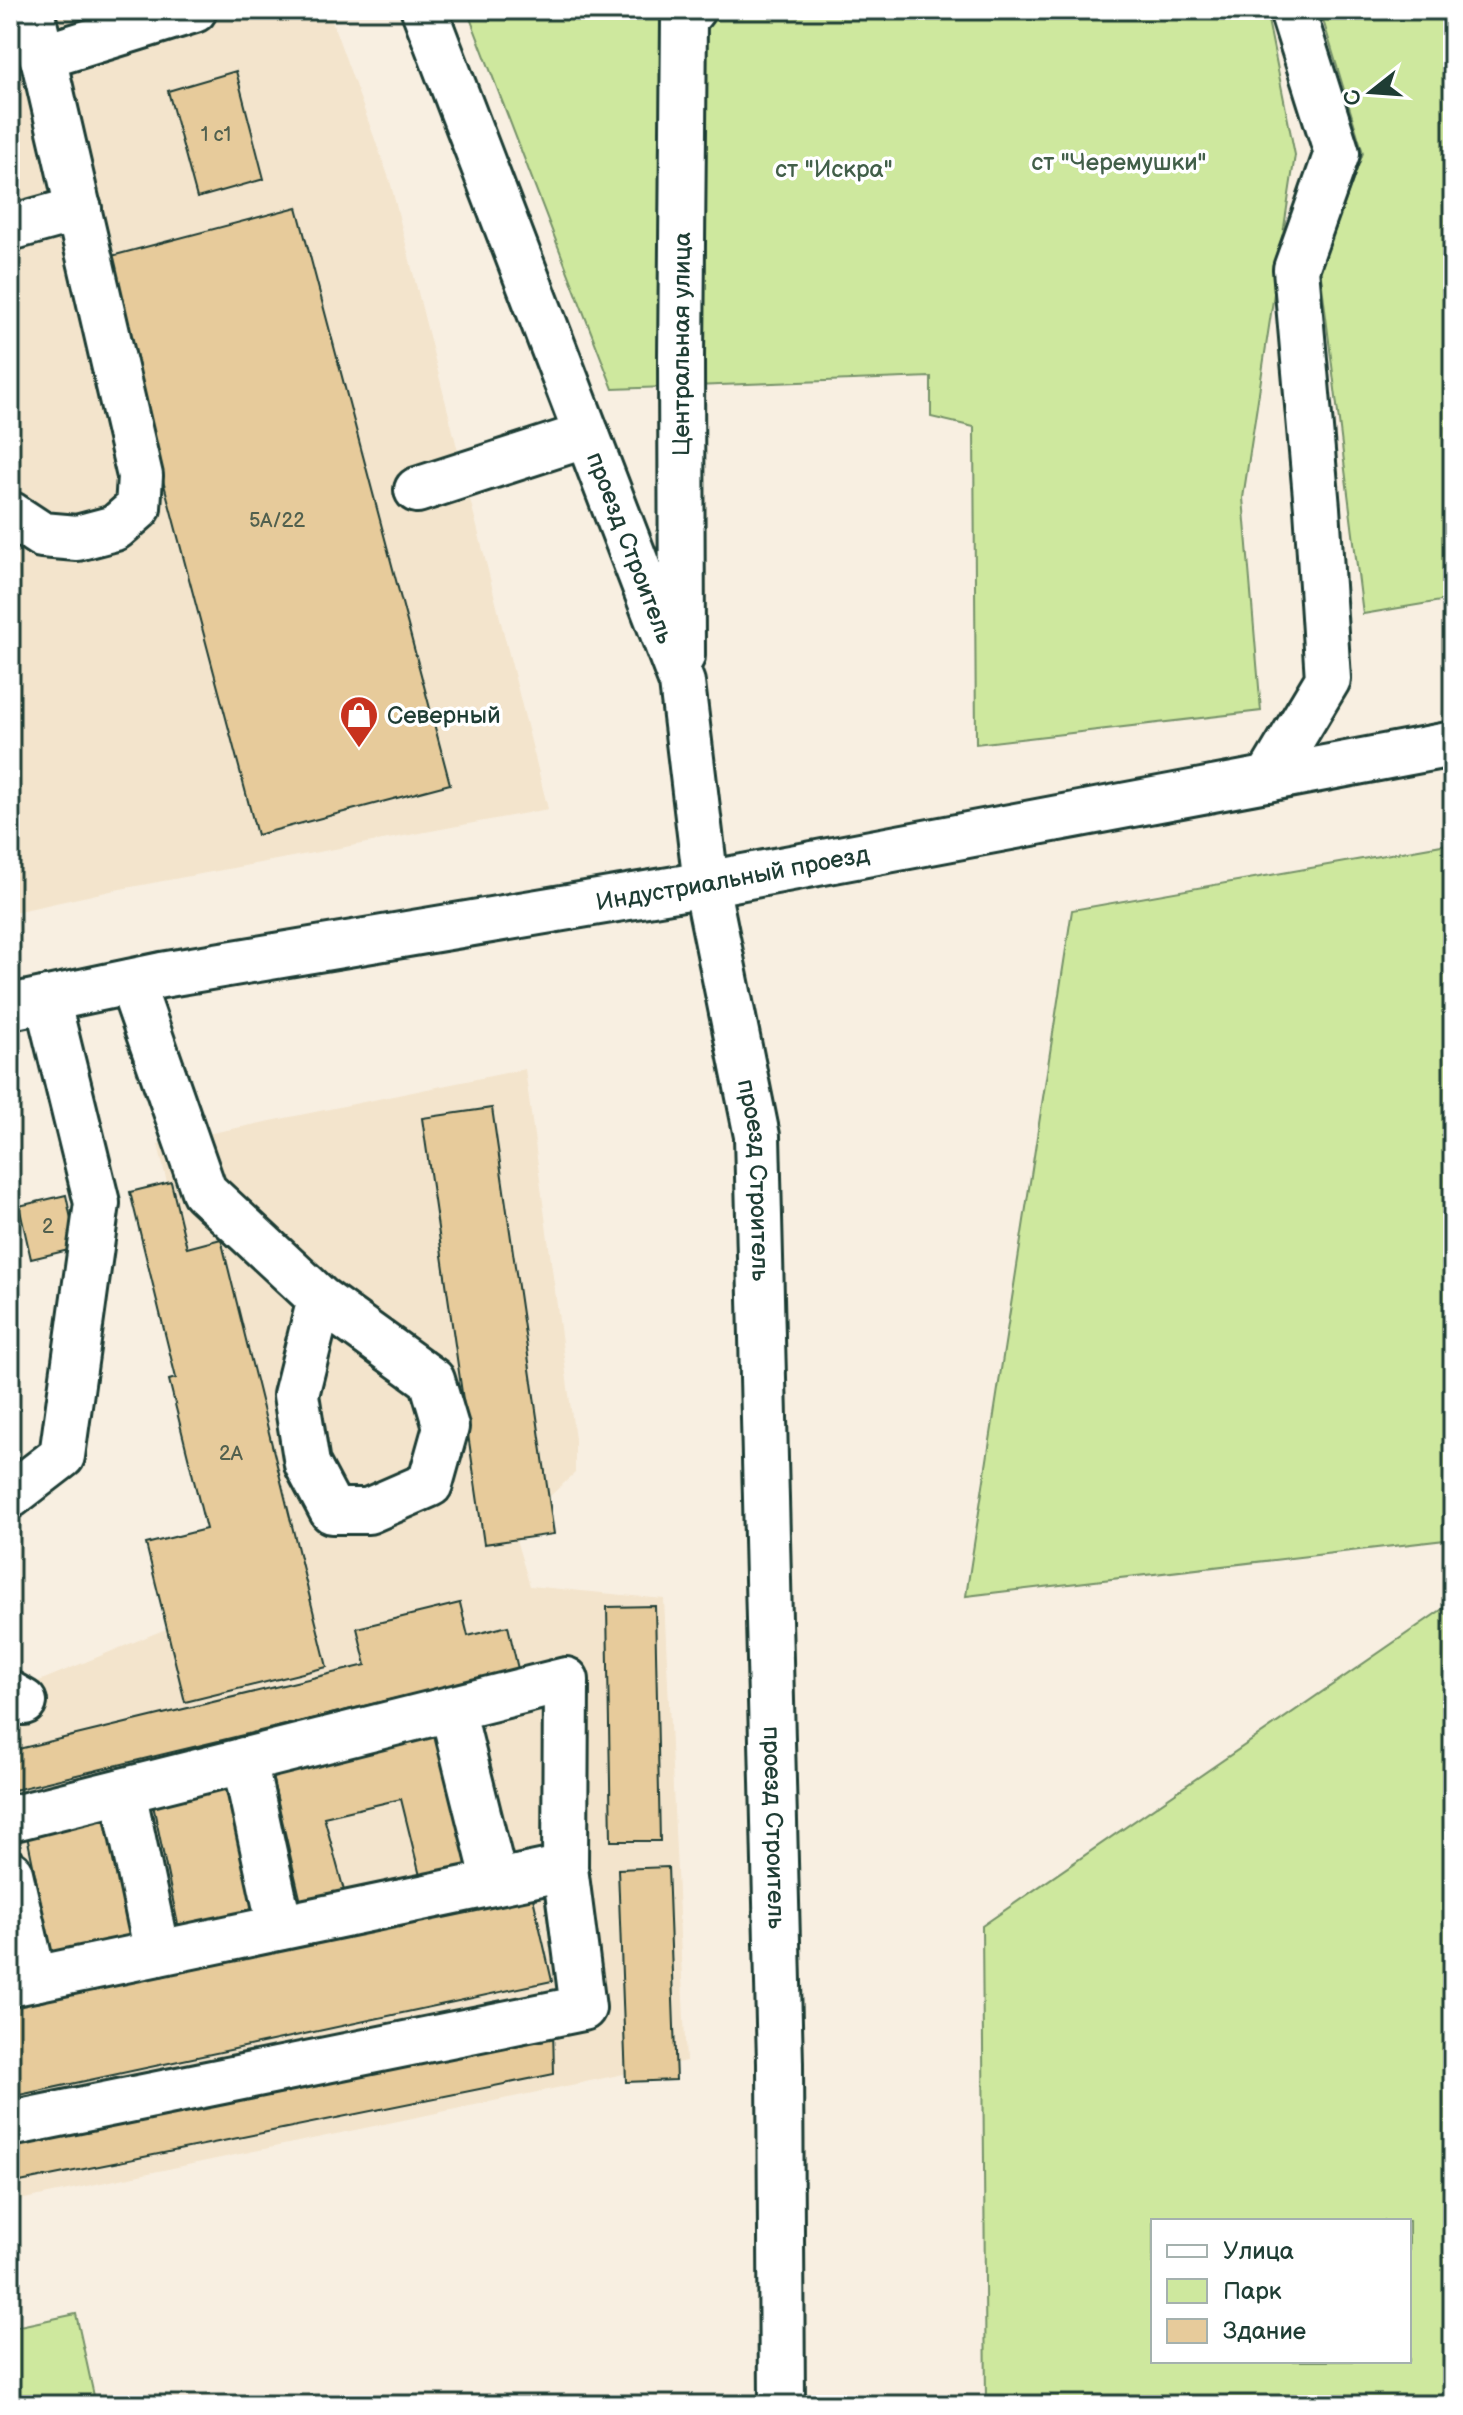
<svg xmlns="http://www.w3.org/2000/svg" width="1463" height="2415" font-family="'Balsamiq Sans',sans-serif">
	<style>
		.built { fill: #f3e4cc }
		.green { fill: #cee89e; stroke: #769269; stroke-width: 2; fill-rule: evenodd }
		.building { fill: #e7cb9b; stroke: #1f3d34; stroke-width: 2 }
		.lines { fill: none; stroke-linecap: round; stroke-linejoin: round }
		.minor-casing { stroke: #1f3d34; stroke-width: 50 }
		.path { stroke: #1f3d34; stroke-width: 5; stroke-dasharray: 2 6; stroke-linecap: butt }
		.minor { stroke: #fff; stroke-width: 44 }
		.labels { text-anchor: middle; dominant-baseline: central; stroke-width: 7; stroke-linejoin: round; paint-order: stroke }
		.number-label { font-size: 20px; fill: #51604e }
		.park-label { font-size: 24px; fill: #425f49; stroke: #fff }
		.street-label { font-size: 24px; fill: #1f3d34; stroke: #fff }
		.poi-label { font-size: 24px; fill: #1f3d34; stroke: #fff; text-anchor: start }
	</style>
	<rect width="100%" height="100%" fill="#f8efe1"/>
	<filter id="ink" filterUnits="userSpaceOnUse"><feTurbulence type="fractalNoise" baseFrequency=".0125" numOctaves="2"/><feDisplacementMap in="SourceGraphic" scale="16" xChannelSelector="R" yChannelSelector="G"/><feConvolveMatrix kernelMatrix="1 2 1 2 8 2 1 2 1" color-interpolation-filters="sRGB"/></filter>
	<g filter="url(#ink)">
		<g class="built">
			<polygon points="10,10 328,10 390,181 548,809 115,890 10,913"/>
			<polygon points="525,1069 575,1439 575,1473 513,1530 530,1586 664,1599 686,2061 10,2202 10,1693 290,1578 237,1487 158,1144"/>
		</g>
		<g class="green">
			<polygon points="467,10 1266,10 1295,155 1243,498 1261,711 976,744 974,427 931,417 931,377 613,389"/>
			<polygon points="1320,10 1453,10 1453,599 1363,614 1320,269 1363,153"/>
			<polygon points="1453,843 1453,1539 966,1596 1072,910"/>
			<path d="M1453,1607V2405H986L982,1926L1444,1608ZM1409,2221V2361H1153V2221Z"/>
			<polygon points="76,2314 96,2405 10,2405 10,2328"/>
		</g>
		<g class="building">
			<polygon points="236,71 264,179 197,198 168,91"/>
			<polygon points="297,207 450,784 257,835 104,258"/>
			<polygon points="492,1108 554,1534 484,1544 422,1118"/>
			<polygon points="171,1182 187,1248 221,1239 327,1667 185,1702 146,1544 206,1529 169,1380 176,1378 130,1192"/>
			<polygon points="66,1195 77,1248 31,1259 19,1206"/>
			<polygon points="10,1247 21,1297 10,1299"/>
			<polygon points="460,1603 468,1636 508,1626 518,1669 10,1791 10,1751 366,1665 357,1628"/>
			<polygon points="655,1606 660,1841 611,1841 607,1607"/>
			<polygon points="436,1733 468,1872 422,1884 401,1799 324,1817 346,1898 303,1911 271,1772"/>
			<polygon points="229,1783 258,1917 180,1934 152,1800"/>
			<polygon points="106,1814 132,1941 52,1958 26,1831"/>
			<polygon points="668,1867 676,2080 626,2082 618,1869"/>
			<polygon points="533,1898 552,1981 10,2097 10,2006"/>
			<polygon points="553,2027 554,2074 10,2184 10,2143"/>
		</g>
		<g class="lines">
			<g class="minor-casing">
				<g id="minor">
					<polyline points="31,10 42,57 194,10"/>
					<path id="s1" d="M424,10L682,683L706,884L757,1136L780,2063L782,2405"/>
					<polyline points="10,228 79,209"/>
					<polyline points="417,490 587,435"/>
					<polyline points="10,514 42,535 77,538 115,528 138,508 140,476 43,57"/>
					<path id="s2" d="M682,656L681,358L684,19L692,10"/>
					<polyline points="1268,779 1328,679 1317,508 1296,269 1337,153 1292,10"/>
					<polyline points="131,982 204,1191 320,1299 432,1380 446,1427 430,1484 368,1511 332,1511 307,1464 296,1395 320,1299"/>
					<path id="s3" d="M10,1007L162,975L706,884L1453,744"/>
					<polyline points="10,1496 62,1456 97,1203 47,999"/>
					<polyline points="10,1694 24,1702"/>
					<polyline points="452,1709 495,1882"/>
					<polyline points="244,1760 280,1927"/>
					<polyline points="123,1791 157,1953"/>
					<polyline points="10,1819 566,1680 565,1868"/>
					<polyline points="10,1873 34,1979"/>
					<polyline points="10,1984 565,1868 583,2008 10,2124"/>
				</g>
			</g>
			<polyline class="path" points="1450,606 1453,605"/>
			<use href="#minor" class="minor"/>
		</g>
	</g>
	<defs>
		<g id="shop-pin" transform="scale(2)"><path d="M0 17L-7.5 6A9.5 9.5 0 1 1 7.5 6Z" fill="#c8321e" stroke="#fff"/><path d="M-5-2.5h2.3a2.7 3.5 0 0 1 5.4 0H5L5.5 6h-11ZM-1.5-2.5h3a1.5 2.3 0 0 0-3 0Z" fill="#fff"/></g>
	</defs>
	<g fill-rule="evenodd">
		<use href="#shop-pin" x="359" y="715"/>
	</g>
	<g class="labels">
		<g class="number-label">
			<text x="216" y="135">1 с1</text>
			<text x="277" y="521">5А/22</text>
			<text x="48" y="1227">2</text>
			<text x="231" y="1454">2А</text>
		</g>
		<g class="park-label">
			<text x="1119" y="162">ст "Черемушки"</text>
			<text x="834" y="169">ст "Искра"</text>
		</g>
		<g class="street-label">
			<text stroke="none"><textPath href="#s2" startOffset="312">Центральная улица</textPath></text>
			<text stroke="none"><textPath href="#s1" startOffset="576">проезд Строитель</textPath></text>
			<text stroke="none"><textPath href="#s3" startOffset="734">Индустриальный проезд</textPath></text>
			<text stroke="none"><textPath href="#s1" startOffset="1224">проезд Строитель</textPath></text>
			<text stroke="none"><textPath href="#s1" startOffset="1872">проезд Строитель</textPath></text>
		</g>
		<g class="poi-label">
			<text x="387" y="715">Северный</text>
		</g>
	</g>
	<rect width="1463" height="2415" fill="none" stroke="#fff" stroke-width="40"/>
	<rect x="20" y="20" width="1423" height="2375" fill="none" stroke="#1f3d34" stroke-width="3" filter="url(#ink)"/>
	<rect x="1151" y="2219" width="260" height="144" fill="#ffffff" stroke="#a5b1ae" stroke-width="2"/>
	<rect x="1167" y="2245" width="40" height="12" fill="#ffffff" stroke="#a5b1ae" stroke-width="2"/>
	<text x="1223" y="2259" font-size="24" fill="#1f3d34">Улица</text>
	<rect x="1167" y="2279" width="40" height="24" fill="#cee89e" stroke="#a5b1ae" stroke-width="2"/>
	<text x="1223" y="2299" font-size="24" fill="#1f3d34">Парк</text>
	<rect x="1167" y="2319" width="40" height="24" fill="#e7cb9b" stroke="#a5b1ae" stroke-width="2"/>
	<text x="1223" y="2339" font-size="24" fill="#1f3d34">Здание</text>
	<g transform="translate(1371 92) rotate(253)" stroke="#ffffff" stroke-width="6" paint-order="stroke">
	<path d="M0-6L14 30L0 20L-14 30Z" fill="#1f3d34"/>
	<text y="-12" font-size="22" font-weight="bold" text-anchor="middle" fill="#1f3d34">С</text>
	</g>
</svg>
